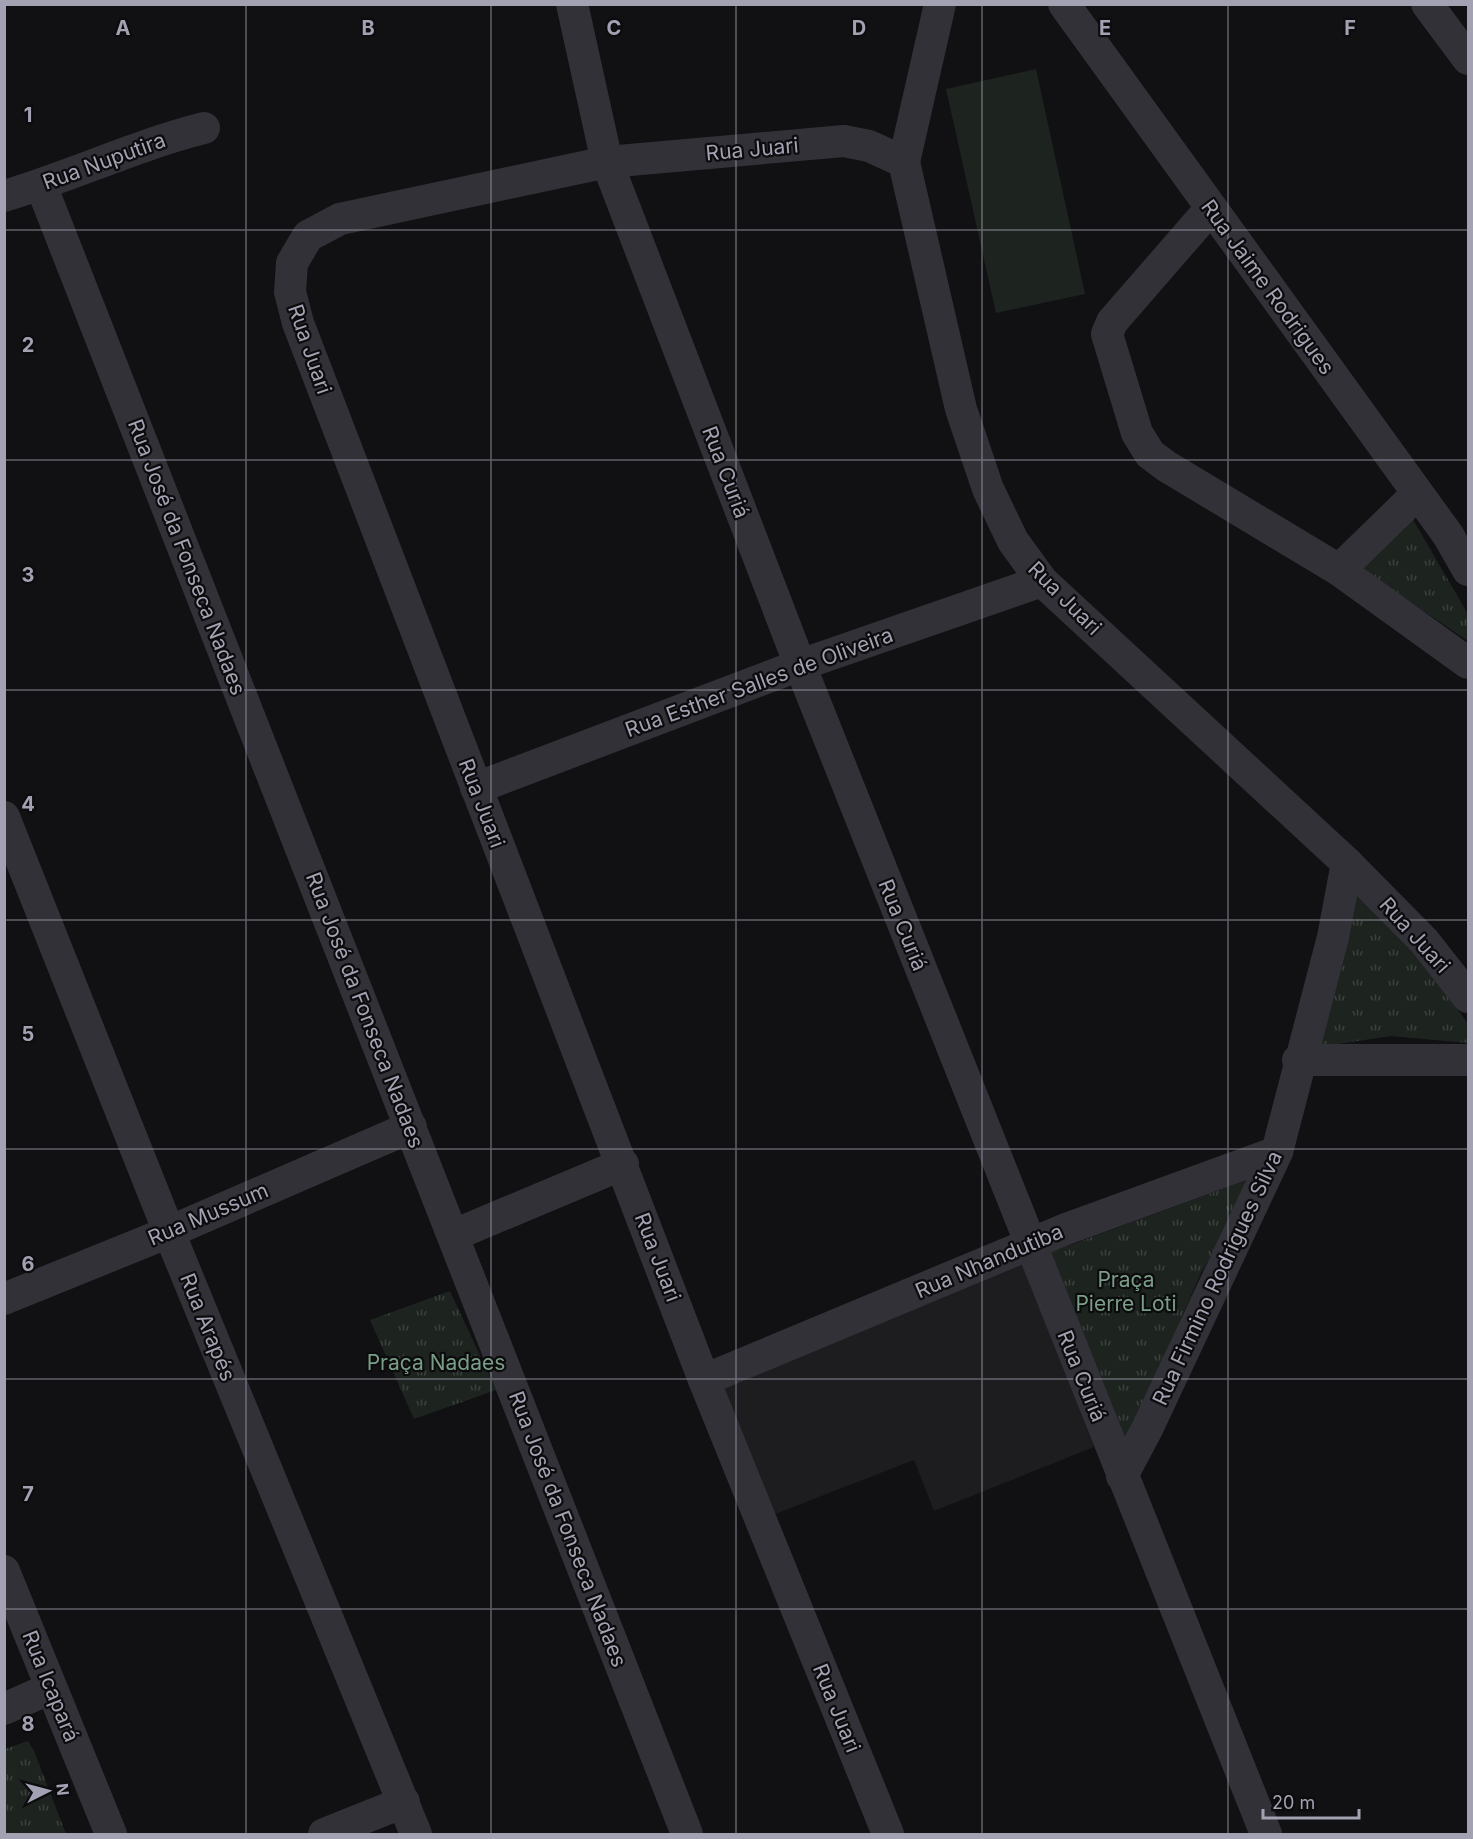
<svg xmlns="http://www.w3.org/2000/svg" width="1473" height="1839" font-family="Inter,sans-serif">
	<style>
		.built { fill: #1d1c1f }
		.grass { fill: url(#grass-tufts) }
		.garden { fill: #1d2420 }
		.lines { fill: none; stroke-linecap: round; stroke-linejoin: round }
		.street { stroke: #323137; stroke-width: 32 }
		.grid { fill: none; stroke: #a2a2b2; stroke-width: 1.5; stroke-opacity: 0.55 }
		.labels { text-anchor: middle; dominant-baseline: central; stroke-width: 4.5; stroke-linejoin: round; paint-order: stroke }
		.street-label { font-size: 21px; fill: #a2a2b2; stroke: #0c0b0d }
		.park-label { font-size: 21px; fill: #799d86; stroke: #0c0b0d }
		.grid-label { font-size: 20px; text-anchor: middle; font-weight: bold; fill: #a2a2b2; stroke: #0c0b0d; stroke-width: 4.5; stroke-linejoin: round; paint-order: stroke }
	</style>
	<defs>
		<pattern id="grass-tufts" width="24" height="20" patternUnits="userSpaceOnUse" patternTransform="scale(1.5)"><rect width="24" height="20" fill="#1d2420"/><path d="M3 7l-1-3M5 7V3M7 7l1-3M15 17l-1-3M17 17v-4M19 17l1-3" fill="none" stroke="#3b413e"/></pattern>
	</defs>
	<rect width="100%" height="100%" fill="#111012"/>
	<polygon class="built" points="1023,1258 1094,1447 934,1511 914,1460 770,1516 719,1386"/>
	<g class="grass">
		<polygon points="1412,518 1468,614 1468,641 1391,589 1361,566"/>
		<polygon points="1353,888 1413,949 1438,982 1468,1024 1468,1043 1391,1036 1311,1048"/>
		<polygon points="1255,1177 1201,1273 1125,1445 1046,1254"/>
		<polygon points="450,1291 496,1390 414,1419 370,1320"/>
		<polygon points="28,1741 34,1751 66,1834 5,1834 5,1749"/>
	</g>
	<polygon class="garden" points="1036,69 1085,294 996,313 946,89"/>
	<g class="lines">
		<g class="street">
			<polyline points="572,4 607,162 800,665 1266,1834"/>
			<polyline points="1064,4 1448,535 1468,570"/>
			<polyline points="1427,4 1468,59"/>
			<polyline points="904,162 940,4"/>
			<polyline points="41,185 687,1834"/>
			<path d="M4,196C72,176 136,145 204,128"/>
			<polyline points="1211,208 1112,322 1107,334 1137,433 1150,454 1166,466 1339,570 1468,663"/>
			<polyline points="1339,570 1417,494"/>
			<polyline points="476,788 800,665 1042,581"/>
			<polyline points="4,817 169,1232 416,1834"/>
			<polyline points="1298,1060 1468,1060"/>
			<polyline points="454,1235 623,1164"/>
			<polyline points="4,1299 169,1232 411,1127"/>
			<polyline points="704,1380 1066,1229 1277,1152"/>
			<polyline points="1122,1476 1147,1429 1277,1152 1333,937 1347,863"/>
			<polyline points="4,1571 111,1834"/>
			<polyline points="4,1709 51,1688"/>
			<polyline points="324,1834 404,1802"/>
			<polyline points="888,1834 704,1380 298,323 290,292 292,263 308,236 340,219 607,162 844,141 869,146 904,162 961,409 988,489 1013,541 1042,581 1347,863 1424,941 1468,997"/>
		</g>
	</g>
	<path class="grid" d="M246,4V1834M491,4V1834M736,4V1834M982,4V1834M1228,4V1834M4,230H1468M4,460H1468M4,690H1468M4,920H1468M4,1149H1468M4,1379H1468M4,1609H1468"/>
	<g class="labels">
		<g class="street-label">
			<text transform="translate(752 149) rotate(-5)">Rua Juari</text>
			<text transform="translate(104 161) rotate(-20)">Rua Nuputira</text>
			<text transform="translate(1268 287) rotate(54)">Rua Jaime Rodrigues</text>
			<text transform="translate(310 349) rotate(71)">Rua Juari</text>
			<text transform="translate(726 472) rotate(69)">Rua Curiá</text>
			<text transform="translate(187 557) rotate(69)">Rua José da Fonseca Nadaes</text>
			<text transform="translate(1065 598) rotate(45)">Rua Juari</text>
			<text transform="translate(759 682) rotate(-20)">Rua Esther Salles de Oliveira</text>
			<text transform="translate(482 803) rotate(69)">Rua Juari</text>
			<text transform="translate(903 925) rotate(68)">Rua Curiá</text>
			<text transform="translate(1415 935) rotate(48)">Rua Juari</text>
			<text transform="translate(365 1010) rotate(69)">Rua José da Fonseca Nadaes</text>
			<text transform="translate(208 1214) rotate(-23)">Rua Mussum</text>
			<text transform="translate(658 1257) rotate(69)">Rua Juari</text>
			<text transform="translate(989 1261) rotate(-23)">Rua Nhandutiba</text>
			<text transform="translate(1217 1278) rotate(-65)">Rua Firmino Rodrigues Silva</text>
			<text transform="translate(208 1327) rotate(68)">Rua Arapés</text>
			<text transform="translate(1082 1376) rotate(68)">Rua Curiá</text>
			<text transform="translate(568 1529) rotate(69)">Rua José da Fonseca Nadaes</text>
			<text transform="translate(51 1686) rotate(68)">Rua Icapará</text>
			<text transform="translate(837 1708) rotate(68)">Rua Juari</text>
		</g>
		<g class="park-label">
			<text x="1126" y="1279">Praça<tspan x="1126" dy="24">Pierre Loti</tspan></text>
			<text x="436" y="1362">Praça Nadaes</text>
		</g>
	</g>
	<g class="grid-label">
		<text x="123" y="35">A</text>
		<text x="368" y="35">B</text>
		<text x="614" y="35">C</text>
		<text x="859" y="35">D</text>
		<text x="1105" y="35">E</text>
		<text x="1350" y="35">F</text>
		<text x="28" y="122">1</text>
		<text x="28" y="352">2</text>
		<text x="28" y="582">3</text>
		<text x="28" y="811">4</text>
		<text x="28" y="1041">5</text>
		<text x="28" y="1271">6</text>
		<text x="28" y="1501">7</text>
		<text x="28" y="1731">8</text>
	</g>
	<rect width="1473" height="1839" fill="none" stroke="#a2a2b2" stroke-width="12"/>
	<g transform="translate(48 1791) rotate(84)" stroke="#0c0b0d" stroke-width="4.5" paint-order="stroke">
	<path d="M0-4.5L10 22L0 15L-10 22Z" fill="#a2a2b2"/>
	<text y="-9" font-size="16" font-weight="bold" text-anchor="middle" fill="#a2a2b2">N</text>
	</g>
	<path d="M1263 1809v9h96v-9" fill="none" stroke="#a2a2b2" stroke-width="3"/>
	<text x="1272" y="1809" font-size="18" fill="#a2a2b2" stroke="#0c0b0d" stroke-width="4.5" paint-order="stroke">20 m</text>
</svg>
